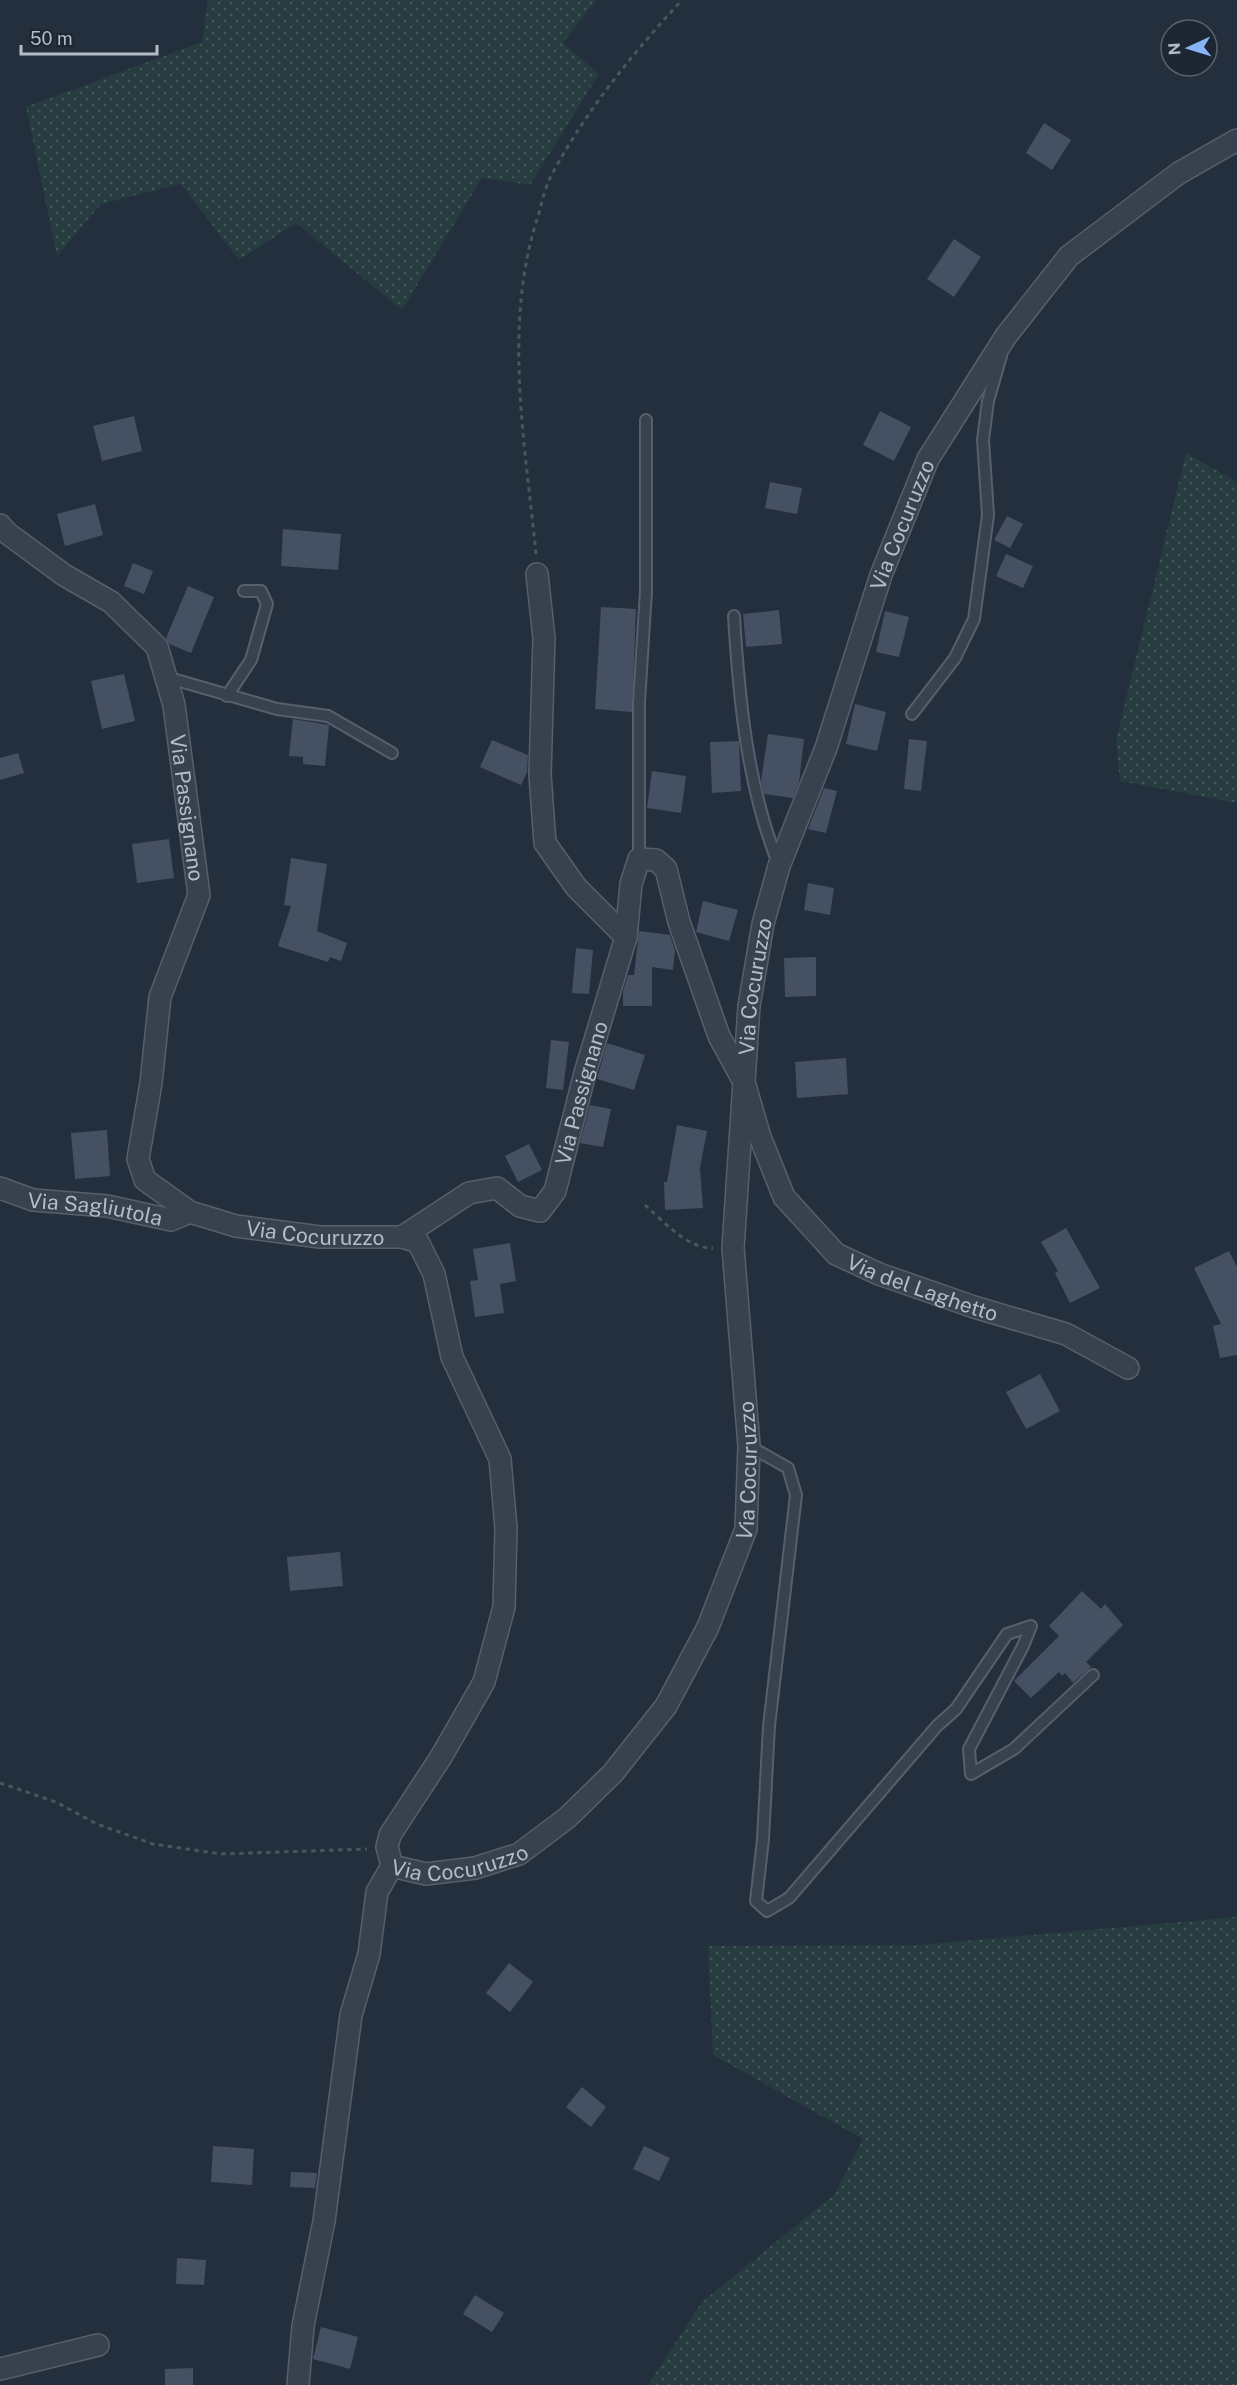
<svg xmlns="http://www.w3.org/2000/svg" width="1237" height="2385" font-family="'Public Sans',sans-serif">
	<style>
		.grass { fill: url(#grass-dots) }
		.building { fill: #455162 }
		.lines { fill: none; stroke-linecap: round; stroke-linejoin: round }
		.service-casing { stroke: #565f6c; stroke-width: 14 }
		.minor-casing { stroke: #565f6c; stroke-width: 24 }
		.path { stroke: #44595c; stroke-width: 3; stroke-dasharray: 4.5 4.5; stroke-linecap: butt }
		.service { stroke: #38414e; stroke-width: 10 }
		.minor { stroke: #38414e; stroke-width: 21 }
		.labels { text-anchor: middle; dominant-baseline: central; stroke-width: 4.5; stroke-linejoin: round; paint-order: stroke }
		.street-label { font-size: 21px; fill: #b4bcc9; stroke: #1d2633 }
	</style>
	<defs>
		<pattern id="grass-dots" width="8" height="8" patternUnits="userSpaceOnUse" patternTransform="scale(1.5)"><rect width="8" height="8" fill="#263c3f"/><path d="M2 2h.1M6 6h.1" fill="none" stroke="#435659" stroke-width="1.8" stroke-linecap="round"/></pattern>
	</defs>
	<rect width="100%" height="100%" fill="#242f3e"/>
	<g class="grass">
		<polygon points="208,0 596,0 563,43 599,74 530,185 482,178 402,310 296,223 239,260 181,184 101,204 57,256 26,107 202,42"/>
		<polygon points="1186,453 1237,482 1237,803 1120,781 1116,740"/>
		<polygon points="1237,1917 1237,2385 648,2385 702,2302 834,2195 863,2139 713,2055 708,1946 919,1945"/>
	</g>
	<g class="building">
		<polygon points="1044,123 1071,140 1052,170 1026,153"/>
		<polygon points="954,239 981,257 954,297 927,279"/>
		<polygon points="880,411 911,427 894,461 863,445"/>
		<polygon points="134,416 142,451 102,461 93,426"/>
		<polygon points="770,482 802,488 797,514 765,508"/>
		<polygon points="95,504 103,535 65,546 57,514"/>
		<polygon points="1007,516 1023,524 1010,548 994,540"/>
		<polygon points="283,529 341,534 338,570 281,566"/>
		<polygon points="1006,554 1033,566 1023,588 996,576"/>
		<polygon points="133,563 153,571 144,594 124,586"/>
		<polygon points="188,586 214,597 191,653 169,644 166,638"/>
		<polygon points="601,607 636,609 632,712 595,709"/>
		<polygon points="779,610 782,644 746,647 743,614"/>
		<polygon points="885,611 909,617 899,657 876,652"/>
		<polygon points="124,674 135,721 102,729 91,681"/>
		<polygon points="855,704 886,712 877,751 846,744"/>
		<polygon points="293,719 329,725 325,766 303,764 303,757 289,756"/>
		<polygon points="768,734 804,739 799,782 793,798 764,794 761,781"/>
		<polygon points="909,739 927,741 921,791 904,789"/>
		<polygon points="492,740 528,755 527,772 521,785 480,767"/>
		<polygon points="739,741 741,791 712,793 710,742"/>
		<polygon points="18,753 24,773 0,780 0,758"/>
		<polygon points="652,771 686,776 681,813 647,808"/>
		<polygon points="824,788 837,791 826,833 808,829"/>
		<polygon points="169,839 174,878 137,883 132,844"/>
		<polygon points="291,858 327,864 317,931 347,943 341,961 330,957 328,962 278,946 291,906 284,905"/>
		<polygon points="808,883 834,888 830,915 804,910"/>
		<polygon points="703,901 738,910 729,941 696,932"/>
		<polygon points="639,931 670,935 675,950 673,970 652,967 652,1006 623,1006 623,991 628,975 634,975"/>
		<polygon points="576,948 593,950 589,994 572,993"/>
		<polygon points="816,957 816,996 785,997 784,958"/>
		<polygon points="551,1040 569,1042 563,1090 546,1088"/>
		<polygon points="607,1043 645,1055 634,1090 597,1079"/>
		<polygon points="846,1058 848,1094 797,1098 795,1062"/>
		<polygon points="590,1105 611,1109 603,1147 580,1143"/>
		<polygon points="677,1125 707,1131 700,1168 703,1208 665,1210 664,1182 667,1182"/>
		<polygon points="107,1130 110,1176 75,1179 71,1133"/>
		<polygon points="529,1144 542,1170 518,1182 505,1156"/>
		<polygon points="1066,1228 1100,1288 1070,1303 1055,1273 1058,1271 1041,1242"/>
		<polygon points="510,1243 516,1281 500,1284 504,1313 475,1317 470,1281 478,1280 473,1249"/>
		<polygon points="1229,1251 1237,1267 1237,1356 1236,1355 1220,1358 1213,1326 1221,1324 1194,1268"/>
		<polygon points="1040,1374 1060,1411 1026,1429 1006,1392"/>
		<polygon points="340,1552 343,1586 290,1591 287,1557"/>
		<polygon points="1082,1591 1101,1609 1105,1604 1123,1625 1086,1662 1091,1667 1073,1683 1065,1673 1062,1676 1059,1672 1031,1698 1014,1681 1059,1636 1049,1626"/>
		<polygon points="509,1963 533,1982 510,2012 486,1993"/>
		<polygon points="582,2087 606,2107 591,2127 566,2107"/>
		<polygon points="213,2146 254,2149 252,2185 211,2182"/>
		<polygon points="644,2146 670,2158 659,2181 633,2169"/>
		<polygon points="291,2172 317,2173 315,2188 290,2187"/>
		<polygon points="177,2258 206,2260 204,2285 176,2284"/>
		<polygon points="475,2295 504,2313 492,2332 463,2314"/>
		<polygon points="321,2327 358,2337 350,2369 313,2359"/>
		<polygon points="193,2368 193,2385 165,2385 165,2369"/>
	</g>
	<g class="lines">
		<g class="service-casing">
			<g id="service">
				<path d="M734,616C739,699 747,785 778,863"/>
				<polyline points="166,677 277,709 328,716 392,753"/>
				<polyline points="227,696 251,660 267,604 261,591 244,591"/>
				<polyline points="912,714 955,658 974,619 988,515 983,440 988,401 1001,356"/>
				<polyline points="639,859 639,702 646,591 646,420"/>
				<polyline points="749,1446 788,1468 796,1495 769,1726 763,1839 756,1901 767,1911 789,1898 937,1726 956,1709 1007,1634 1031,1626 1023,1646 969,1749 971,1774 1014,1749 1093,1675"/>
			</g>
		</g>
		<g class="minor-casing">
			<g id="minor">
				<path id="s1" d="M0,525L7,533L64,575L111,602L157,647L174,705L199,895L160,997L151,1083L138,1159L145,1180L190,1212L236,1226L320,1237H402L418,1242L434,1274L452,1357L500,1459L506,1528L504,1607L484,1682L441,1757L390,1835L387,1847L392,1866L426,1874L475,1868L519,1854L567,1818L613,1773L666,1706L708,1627L746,1529L749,1446L733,1248L749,1006L763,924L779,866L826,748L881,575L928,459L1006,336L1069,256L1179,173L1237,140"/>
				<polyline points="537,574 544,638 540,775 545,843 576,887 626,937"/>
				<path id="s2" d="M0,1188L33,1200L107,1206L171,1220L190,1212"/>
				<path id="s3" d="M402,1237L469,1193L497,1188L520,1206L540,1211L555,1191L585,1073L626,937L631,884L639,859L656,860L666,869L679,922L719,1036L744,1082L760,1137L784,1197L836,1254L879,1274L974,1307L1066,1334L1128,1368"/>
				<polyline points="0,2369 98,2345"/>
				<polyline points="298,2385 303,2326 324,2221 351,2015 369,1954 377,1892 392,1866"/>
			</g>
		</g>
		<g class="path">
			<path d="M536,554C525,442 502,322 539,213C542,201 545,189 550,178C584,113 632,54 682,0"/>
			<path d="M645,1205C664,1222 688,1249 713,1248"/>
			<polyline points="0,1783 56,1802 97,1824 153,1844 221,1854 367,1849"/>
		</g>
		<use href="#service" class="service"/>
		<use href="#minor" class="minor"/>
	</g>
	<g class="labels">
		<g class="street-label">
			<text stroke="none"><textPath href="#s1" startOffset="3270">Via Cocuruzzo</textPath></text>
			<text stroke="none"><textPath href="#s1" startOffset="364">Via Passignano</textPath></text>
			<text stroke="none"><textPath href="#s1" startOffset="2784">Via Cocuruzzo</textPath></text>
			<text stroke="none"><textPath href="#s3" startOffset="285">Via Passignano</textPath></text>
			<text stroke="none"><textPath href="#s2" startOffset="98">Via Sagliutola</textPath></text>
			<text stroke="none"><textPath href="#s1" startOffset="930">Via Cocuruzzo</textPath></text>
			<text stroke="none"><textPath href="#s3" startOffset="1077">Via del Laghetto</textPath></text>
			<text stroke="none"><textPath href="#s1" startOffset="2298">Via Cocuruzzo</textPath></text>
			<text stroke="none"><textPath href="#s1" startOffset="1774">Via Cocuruzzo</textPath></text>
		</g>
	</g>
	<g transform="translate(1189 48) rotate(266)"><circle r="28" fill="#1d2633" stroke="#59626f" stroke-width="1.5"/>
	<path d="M0-4.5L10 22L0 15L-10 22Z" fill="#8ab4f8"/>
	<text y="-9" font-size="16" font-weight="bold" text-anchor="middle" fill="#b4bcc9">N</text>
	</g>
	<path d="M21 45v9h136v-9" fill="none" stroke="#b4bcc9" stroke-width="3"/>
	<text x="30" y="45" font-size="18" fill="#b4bcc9" stroke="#1d2633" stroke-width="4.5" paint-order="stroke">50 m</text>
</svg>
